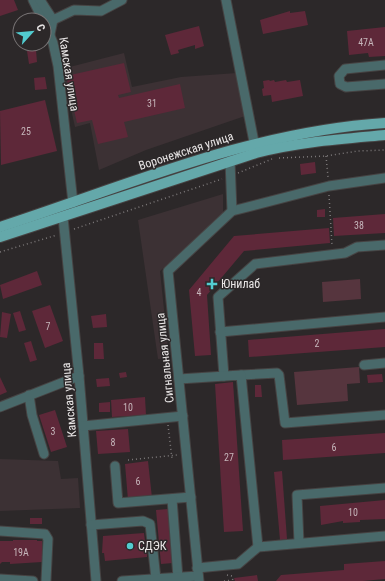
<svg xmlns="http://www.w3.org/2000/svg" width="385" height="581" font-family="'Roboto Condensed',sans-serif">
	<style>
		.built { fill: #3c3134 }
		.green { fill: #56353e }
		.building { fill: #5e2839 }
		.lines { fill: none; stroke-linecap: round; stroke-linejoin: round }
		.minor-casing { stroke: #464343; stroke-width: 11 }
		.major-casing { stroke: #464343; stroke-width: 12 }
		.path { stroke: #7d797a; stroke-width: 1.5; stroke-dasharray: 1 3; stroke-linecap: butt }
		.minor { stroke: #49696a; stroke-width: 9 }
		.major { stroke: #64a8aa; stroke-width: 10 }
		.poi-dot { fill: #52ccd0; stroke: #2c2829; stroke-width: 1.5 }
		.labels { text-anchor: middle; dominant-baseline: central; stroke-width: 3; stroke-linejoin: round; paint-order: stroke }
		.number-label { font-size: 10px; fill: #c6b6bb }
		.street-label { font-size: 12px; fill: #e9e6e6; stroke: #2c2829 }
		.poi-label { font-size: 12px; fill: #e9e6e6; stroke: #2c2829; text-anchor: start }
	</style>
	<rect width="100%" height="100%" fill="#2c2829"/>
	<g class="built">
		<polygon points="124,53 132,87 181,77 237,73 245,116 146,150 99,170 90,123 75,127 62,69"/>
		<polygon points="223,194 223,215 160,271 169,358 158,359 138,220"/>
		<polygon points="0,459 58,461 61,479 78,478 80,508 0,511"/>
	</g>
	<g class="green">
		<polygon points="360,279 361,299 323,302 322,282"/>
		<polygon points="359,367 360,383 347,384 348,401 297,405 294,372"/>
	</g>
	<g class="building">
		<polygon points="0,0 14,0 18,10 0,16"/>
		<polygon points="290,11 290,13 305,11 308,25 263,34 260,20"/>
		<polygon points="199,26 204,46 195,49 195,45 178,50 179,53 171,55 165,35"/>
		<polygon points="385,27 385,56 369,57 368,53 349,55 347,31"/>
		<polygon points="36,50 37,62 29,64 27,51"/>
		<polygon points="124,63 131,92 118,95 119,98 180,84 185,108 124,122 128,137 98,144 92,120 77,123 66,76"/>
		<polygon points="45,77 47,89 35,90 34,78"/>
		<polygon points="269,80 270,81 274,80 275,82 286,80 287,82 300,80 303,96 272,102 271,95 263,96 262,89 264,88 263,81"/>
		<polygon points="45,100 57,151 1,165 0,111"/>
		<polygon points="315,162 316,173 301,175 300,164"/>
		<polygon points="325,209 325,217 317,217 317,210"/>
		<polygon points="385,214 385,233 334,236 333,218"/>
		<polygon points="329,228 330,243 244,251 207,295 211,355 195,356 189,290 234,236"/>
		<polygon points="37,271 42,285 3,299 0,285"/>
		<polygon points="50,305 63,341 45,348 32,311"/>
		<polygon points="20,311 26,330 19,332 13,313"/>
		<polygon points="2,312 11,314 7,338 0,337"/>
		<polygon points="106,314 107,327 93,328 91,316"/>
		<polygon points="385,329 385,347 249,357 248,340"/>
		<polygon points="31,341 37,360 30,362 24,343"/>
		<polygon points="94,343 103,343 104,359 94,359"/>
		<polygon points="126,372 127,377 120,378 119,373"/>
		<polygon points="382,374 383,382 368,383 367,375"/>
		<polygon points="0,377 7,392 0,395"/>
		<polygon points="109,378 110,386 97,387 96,379"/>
		<polygon points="233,382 243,531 224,532 215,384"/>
		<polygon points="255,385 261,385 262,397 255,397"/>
		<polygon points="145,397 146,415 112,417 111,400"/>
		<polygon points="110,402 110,412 99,412 99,403"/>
		<polygon points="55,410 67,447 51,452 39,415"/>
		<polygon points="128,429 130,452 98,454 96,431"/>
		<polygon points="385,433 385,453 283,460 282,440"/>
		<polygon points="148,461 152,498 128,500 125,464"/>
		<polygon points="282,471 287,539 280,540 274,472"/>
		<polygon points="385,500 385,519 360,520 360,522 343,523 343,521 321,525 320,506"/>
		<polygon points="168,509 173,563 161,564 156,510"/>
		<rect x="30" y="518" width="12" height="6"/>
		<polygon points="144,533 145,541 147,541 147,557 105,561 104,553 102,553 103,536"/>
		<polygon points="13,540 37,540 37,541 42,541 42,562 10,564 10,562 2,562 0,564 0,541 13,541"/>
		<polygon points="385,561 385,579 363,581 276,581 281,575 344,570 344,564"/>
		<polygon points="257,575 258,581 235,581 234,578"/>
	</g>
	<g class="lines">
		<g class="minor-casing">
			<g id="minor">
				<polyline points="33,0 43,20"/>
				<polyline points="40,0 53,20"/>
				<polyline points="226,0 256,152"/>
				<polyline points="44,21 53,43 58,66 73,203"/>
				<polyline points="50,34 53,20 74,10 101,11 122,0"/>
				<polyline points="385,65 345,69 339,76 340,84 346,87 385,84"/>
				<polyline points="232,211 329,186 385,178"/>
				<polyline points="63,217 79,376 96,581"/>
				<polyline points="220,332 385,317"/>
				<polyline points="364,365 385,363"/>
				<polyline points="241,375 277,373 279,375 285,423 385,415"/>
				<polyline points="224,376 218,297 255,264 345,253 357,247 385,245"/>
				<polyline points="179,379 241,375 258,547"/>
				<polyline points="29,395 32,415 44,454"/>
				<polyline points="0,407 79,376"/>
				<polyline points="83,426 183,416"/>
				<polyline points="115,466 118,503 191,497"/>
				<polyline points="172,499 178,578"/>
				<polyline points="91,525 143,521 150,524 156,579"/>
				<polyline points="0,531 45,534 48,539 46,581"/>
				<polyline points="299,543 297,495 385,488"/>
				<polyline points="197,568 238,564 258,547 385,536"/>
				<polyline points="0,579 33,581"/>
				<polyline points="122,581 198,576"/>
				<polyline points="199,581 168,271 232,211 230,161"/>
			</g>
		</g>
		<g class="major-casing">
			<g id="major">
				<path d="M0,227C129,185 248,132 385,123"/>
				<path d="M0,237L256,153C298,142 342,139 385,135"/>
			</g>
		</g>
		<g class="path">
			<polyline points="326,156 328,177"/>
			<polyline points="279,158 326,156 358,151 385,150"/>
			<polyline points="238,173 272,159"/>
			<polyline points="329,195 332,245"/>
			<polyline points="74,229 222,179"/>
			<polyline points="0,252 57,235"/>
			<polyline points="168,425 172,459"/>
			<polyline points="128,460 177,455"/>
			<polyline points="227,575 232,576 233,581"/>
			<polyline points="224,581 232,580"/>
		</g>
		<use href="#minor" class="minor"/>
		<use href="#major" class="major"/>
	</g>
	<g class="poi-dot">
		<path d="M210 278h4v4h4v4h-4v4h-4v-4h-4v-4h4z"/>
		<circle cx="130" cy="546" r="4"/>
	</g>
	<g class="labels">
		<g class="number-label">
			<text x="366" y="42">47А</text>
			<text x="152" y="103">31</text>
			<text x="26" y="131">25</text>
			<text x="359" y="225">38</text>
			<text x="199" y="292">4</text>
			<text x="48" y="326">7</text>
			<text x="317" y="343">2</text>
			<text x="128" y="407">10</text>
			<text x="53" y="431">3</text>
			<text x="113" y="442">8</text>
			<text x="334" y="447">6</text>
			<text x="229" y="457">27</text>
			<text x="138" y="481">6</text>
			<text x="353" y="512">10</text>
			<text x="21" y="552">19А</text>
		</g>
		<g class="street-label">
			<text transform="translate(69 74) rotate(81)">Камская улица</text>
			<text transform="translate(186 151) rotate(-18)">Воронежская улица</text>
			<text transform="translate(165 358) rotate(-96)">Сигнальная улица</text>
			<text transform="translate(69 400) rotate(-95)">Камская улица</text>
		</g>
		<g class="poi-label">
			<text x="221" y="284">Юнилаб</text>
			<text x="138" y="546">СДЭК</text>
		</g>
	</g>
	<g transform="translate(32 32) rotate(63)"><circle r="19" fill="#2c2829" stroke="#787475"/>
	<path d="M0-3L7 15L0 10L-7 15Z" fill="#52ccd0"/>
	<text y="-6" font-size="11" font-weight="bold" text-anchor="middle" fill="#e9e6e6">С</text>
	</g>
</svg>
